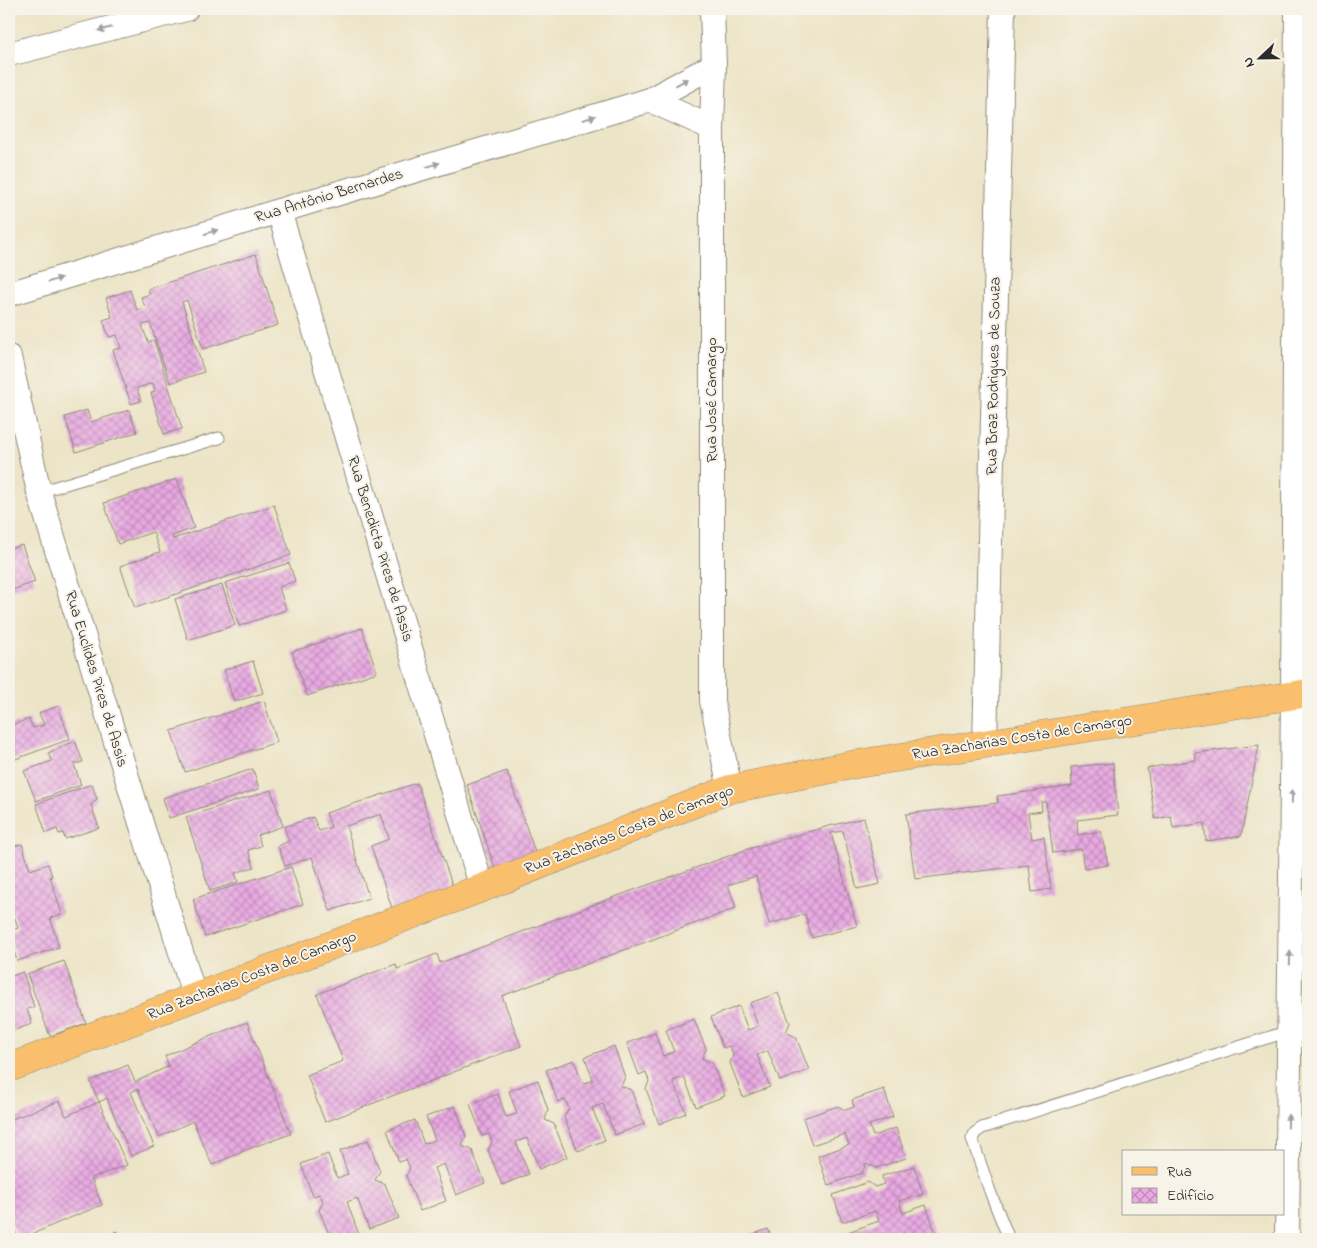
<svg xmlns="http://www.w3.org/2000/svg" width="1317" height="1248" font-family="'Indie Flower',sans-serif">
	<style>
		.building { fill: url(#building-cross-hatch) }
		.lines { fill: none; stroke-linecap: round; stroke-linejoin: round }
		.lane-casing { stroke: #8c8878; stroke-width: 13 }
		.street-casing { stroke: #8c8878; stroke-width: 26 }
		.primary-casing { stroke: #8c8878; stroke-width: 29 }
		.lane { stroke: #fff; stroke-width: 11 }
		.street { stroke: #fff; stroke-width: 24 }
		.primary { stroke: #f9bf6c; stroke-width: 28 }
		.oneway { fill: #a0a0a0 }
		.labels { text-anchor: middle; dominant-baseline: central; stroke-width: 4; stroke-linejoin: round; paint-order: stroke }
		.street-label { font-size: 16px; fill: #2b2b2b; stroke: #f7f3e8 }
	</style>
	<defs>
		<pattern id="building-cross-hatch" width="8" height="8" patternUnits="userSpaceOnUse" patternTransform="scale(1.25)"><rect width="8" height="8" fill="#e9a9e3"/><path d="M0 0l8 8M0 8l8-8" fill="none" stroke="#bd8ab8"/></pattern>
	</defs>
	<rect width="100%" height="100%" fill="#f7f3e8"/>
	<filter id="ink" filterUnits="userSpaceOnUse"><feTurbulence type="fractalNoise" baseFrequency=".02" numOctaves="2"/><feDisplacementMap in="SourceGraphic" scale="10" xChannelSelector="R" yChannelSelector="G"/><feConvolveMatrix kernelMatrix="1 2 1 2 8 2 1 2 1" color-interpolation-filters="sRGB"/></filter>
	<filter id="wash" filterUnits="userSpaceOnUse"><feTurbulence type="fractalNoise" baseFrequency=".0096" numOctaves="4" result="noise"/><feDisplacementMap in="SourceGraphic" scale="20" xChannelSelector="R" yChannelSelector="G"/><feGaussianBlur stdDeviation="1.12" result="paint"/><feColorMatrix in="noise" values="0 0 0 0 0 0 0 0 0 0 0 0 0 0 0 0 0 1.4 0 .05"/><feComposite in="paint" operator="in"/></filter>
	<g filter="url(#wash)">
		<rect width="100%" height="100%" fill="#ece4c6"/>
		<g id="blocks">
			<g class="building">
				<polygon points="256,254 278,325 203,349 187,300 182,302 204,372 170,383 150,323 142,325 148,342 154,340 182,429 164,434 151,393 155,391 153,383 137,388 141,401 131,404 113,350 121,348 117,335 109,337 103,320 112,317 106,298 130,290 137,310 145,307 141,297 150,294 148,289"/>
				<polygon points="87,410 91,422 129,410 137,432 76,452 65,417"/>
				<polygon points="177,479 194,528 172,536 173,539 274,505 291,555 135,608 120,566 160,552 153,532 118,544 104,503"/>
				<polygon points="22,545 35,582 9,591 9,549"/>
				<polygon points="289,563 295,581 279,587 286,610 239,626 225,583"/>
				<polygon points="222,585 235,625 188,640 175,599"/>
				<polygon points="362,628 377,672 307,696 292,652"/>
				<polygon points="253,661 263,693 234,702 224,670"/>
				<polygon points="264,701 277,742 185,772 171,731"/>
				<polygon points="58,706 70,739 13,760 9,748 9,726 29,719 33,728 44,725 39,713"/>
				<polygon points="75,741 83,762 74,764 81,785 36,801 24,771 52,761 48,753"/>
				<polygon points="1259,745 1241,836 1206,841 1204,823 1173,828 1171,816 1155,819 1147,768 1196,760 1195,753"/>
				<polygon points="1113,763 1118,815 1077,820 1078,835 1101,831 1108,865 1084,869 1081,849 1053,853 1046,802 1041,802 1042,811 1028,813 1032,839 1044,837 1051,889 1032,892 1029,865 915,879 906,814 998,803 997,796 1072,786 1071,767"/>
				<polygon points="253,769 259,789 169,818 163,798"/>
				<polygon points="507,771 537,858 496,871 467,785"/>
				<polygon points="417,783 454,890 393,911 371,846 389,839 381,814 346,826 369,898 330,911 312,857 285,866 278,846 289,841 284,827 313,817 319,831 331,827 326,813"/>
				<polygon points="92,784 97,799 91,805 99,828 65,839 63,833 59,834 57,829 46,833 36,804"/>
				<polygon points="271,790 283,826 258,835 261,846 248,850 254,867 235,873 238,882 210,891 186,817"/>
				<polygon points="864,818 880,884 857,889 843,831 831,833 857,926 812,938 805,914 769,924 756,876 728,885 736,908 502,996 521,1046 325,1122 307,1075 343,1061 317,994 396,964 397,969 437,954 440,963 606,900 748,849 829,826"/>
				<polygon points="9,831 14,846 22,844 30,870 48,864 52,876 50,876 62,914 50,918 59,947 17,961 9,935 9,931 18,928 9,899"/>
				<polygon points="291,867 303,904 205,937 193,899"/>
				<polygon points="64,961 86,1023 50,1036 27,974"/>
				<polygon points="23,972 34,1007 27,1009 32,1024 9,1032 9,977"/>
				<polygon points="778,993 790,1023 786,1032 796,1037 809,1070 780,1081 768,1051 757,1055 770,1087 743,1097 730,1063 733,1055 730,1046 723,1048 711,1017 739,1006 748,1030 758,1026 750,1003"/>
				<polygon points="694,1019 706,1049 702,1058 712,1063 725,1096 696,1107 684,1077 673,1081 686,1113 659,1124 646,1089 649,1081 646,1072 639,1075 627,1043 655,1033 663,1056 674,1052 666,1030"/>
				<polygon points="247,1022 291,1134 253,1147 212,1165 193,1121 159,1137 138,1089 131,1092 154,1146 131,1156 107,1098 99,1102 127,1165 91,1178 102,1205 60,1222 21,1239 18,1239 9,1216 9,1120 60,1101 66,1116 99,1102 90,1081 128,1065 135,1082 169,1066 165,1056 206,1038"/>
				<polygon points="614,1046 625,1077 621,1086 631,1090 644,1124 615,1135 603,1104 592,1108 605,1140 578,1151 564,1117 569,1109 565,1100 558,1102 546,1070 574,1060 583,1084 593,1080 585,1057"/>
				<polygon points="538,1080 548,1110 545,1120 554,1124 567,1157 539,1169 527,1138 516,1142 529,1174 502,1185 488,1150 492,1142 489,1134 482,1136 470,1104 498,1094 506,1117 517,1114 509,1091"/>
				<polygon points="884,1089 893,1117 869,1125 873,1136 896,1128 906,1158 876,1168 866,1163 862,1173 828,1185 818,1156 849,1145 845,1134 812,1145 803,1118 838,1106 845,1110 854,1107 852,1100"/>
				<polygon points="455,1106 466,1136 462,1146 472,1150 485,1183 456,1195 444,1164 434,1168 446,1201 420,1211 406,1176 410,1168 406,1159 399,1162 387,1130 415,1120 424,1144 435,1140 426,1117"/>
				<polygon points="368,1140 380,1171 375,1180 385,1184 399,1218 369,1229 357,1198 347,1202 359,1235 348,1239 331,1239 319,1210 323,1202 320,1194 313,1196 301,1164 328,1154 337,1178 348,1174 340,1151"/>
				<polygon points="914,1166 923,1194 899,1201 903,1213 926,1205 936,1234 921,1239 850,1239 848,1232 879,1221 875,1211 842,1222 833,1195 868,1182 875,1187 884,1184 882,1176"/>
				<polygon points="768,1229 772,1239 740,1239"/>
				<polygon points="115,1231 130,1239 111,1239"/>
			</g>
		</g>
	</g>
	<g filter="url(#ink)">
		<use href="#blocks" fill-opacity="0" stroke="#8c8878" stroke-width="1"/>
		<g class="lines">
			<g class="lane-casing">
				<g id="lane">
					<polyline points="39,492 219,438"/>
					<polyline points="1009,1239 991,1194 972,1139 975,1133 982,1128 1289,1031"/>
				</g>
			</g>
			<g class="street-casing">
				<g id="street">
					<polyline points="712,9 714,65 712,128 712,701 730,789"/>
					<polyline points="9,54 186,9"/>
					<polyline points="650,100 712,128"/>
					<polyline points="279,211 482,888"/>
					<polyline points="9,294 279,211 650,100 714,65"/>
					<polyline points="9,357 39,492 195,998"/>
					<polyline points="985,744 1003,9"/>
					<polyline points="1287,1239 1293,696 1297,9"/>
				</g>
			</g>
			<g class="primary-casing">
				<polyline id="primary" points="9,1068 482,888 730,789 857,764 1308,693"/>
			</g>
			<use href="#lane" class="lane"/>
			<use href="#street" class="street"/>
			<use href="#primary" class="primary"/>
		</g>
		<defs><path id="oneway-solid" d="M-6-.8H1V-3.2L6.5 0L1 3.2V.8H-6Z" transform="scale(1.25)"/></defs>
		<g class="oneway">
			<use href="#oneway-solid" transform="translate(105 29) rotate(166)"/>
			<use href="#oneway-solid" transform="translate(682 82) rotate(-28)"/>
			<use href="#oneway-solid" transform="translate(589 118) rotate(-17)"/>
			<use href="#oneway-solid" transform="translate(433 165) rotate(-17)"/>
			<use href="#oneway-solid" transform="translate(211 232) rotate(-17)"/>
			<use href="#oneway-solid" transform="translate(55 280) rotate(-17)"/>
			<use href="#oneway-solid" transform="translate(1292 796) rotate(-89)"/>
			<use href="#oneway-solid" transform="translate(1290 958) rotate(-89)"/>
			<use href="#oneway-solid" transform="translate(1288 1121) rotate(-89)"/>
		</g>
	</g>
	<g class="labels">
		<g class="street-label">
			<text transform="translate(329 196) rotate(-17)">Rua Antônio Bernardes</text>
			<text transform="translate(994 376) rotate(-89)">Rua Braz Rodrigues de Souza</text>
			<text transform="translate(712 400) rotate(-90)">Rua José Camargo</text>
			<text transform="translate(380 549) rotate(73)">Rua Benedicta Pires de Assis</text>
			<text transform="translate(96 679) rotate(73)">Rua Euclides Pires de Assis</text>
			<text transform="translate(1022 738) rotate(-9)">Rua Zacharias Costa de Camargo</text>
			<text transform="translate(629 830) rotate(-21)">Rua Zacharias Costa de Camargo</text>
			<text transform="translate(252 976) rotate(-21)">Rua Zacharias Costa de Camargo</text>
		</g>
	</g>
	<rect width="1317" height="1248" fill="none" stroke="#f7f3e8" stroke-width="30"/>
	<rect x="1122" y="1150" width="162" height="65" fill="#f7f3e8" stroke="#a5a39c"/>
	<rect x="1132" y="1167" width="25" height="8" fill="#f9bf6c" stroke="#a5a39c"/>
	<text x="1167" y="1176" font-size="15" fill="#2b2b2b">Rua</text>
	<rect x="1132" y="1188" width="25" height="15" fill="url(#building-cross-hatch)" stroke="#a5a39c"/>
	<text x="1167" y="1200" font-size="15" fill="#2b2b2b">Edifício</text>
	<g transform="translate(1260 58) rotate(248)" stroke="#f7f3e8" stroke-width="4" paint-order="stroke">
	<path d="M0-4L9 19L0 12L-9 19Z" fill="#2b2b2b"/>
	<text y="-8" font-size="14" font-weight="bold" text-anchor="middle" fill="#2b2b2b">N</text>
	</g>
</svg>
